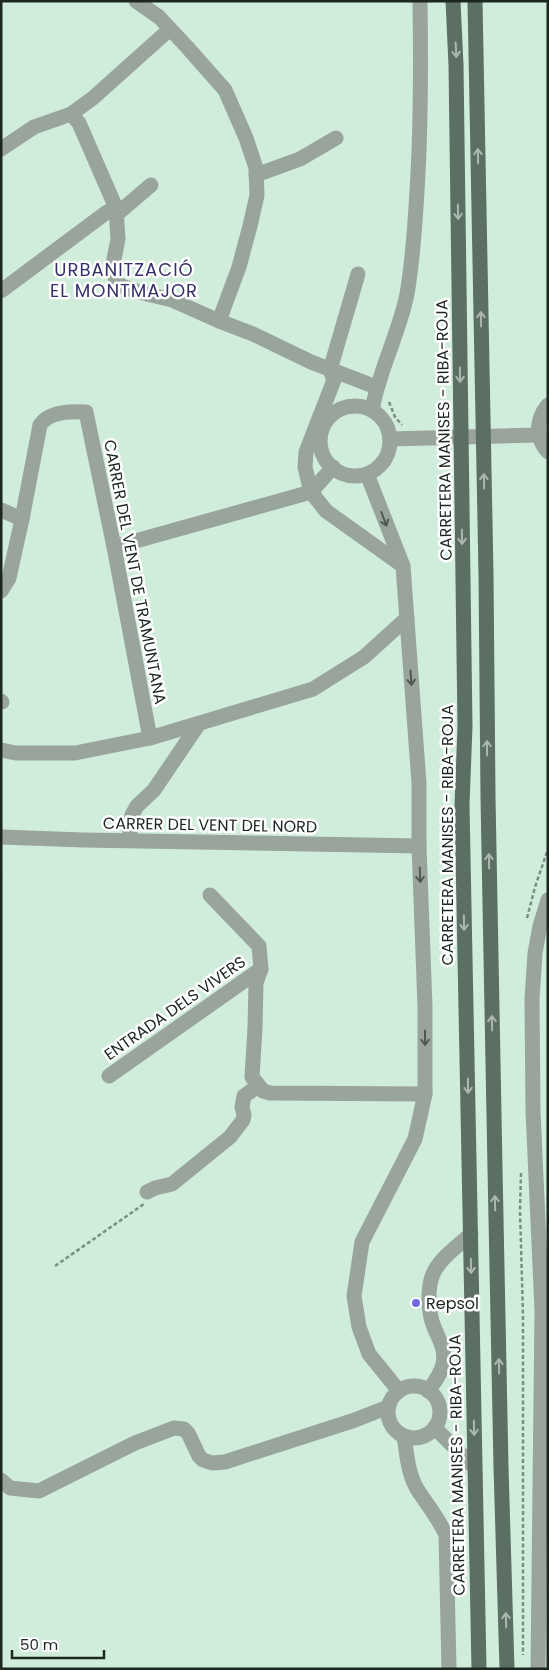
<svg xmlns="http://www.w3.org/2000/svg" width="549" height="1670" font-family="Poppins,sans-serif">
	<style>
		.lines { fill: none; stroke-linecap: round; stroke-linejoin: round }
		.path { stroke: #7a8e81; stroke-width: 2.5; stroke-dasharray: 4 2.5; stroke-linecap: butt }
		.minor { stroke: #99a49d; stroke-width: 15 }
		.major { stroke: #5b6f63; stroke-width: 15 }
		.oneway { stroke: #adb7b1 }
		.oneway2 { stroke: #4f5953 }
		.poi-dot { fill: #7067e2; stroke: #fff; stroke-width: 2 }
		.labels { text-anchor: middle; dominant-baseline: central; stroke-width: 5; stroke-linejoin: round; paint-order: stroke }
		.street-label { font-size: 16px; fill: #1d2721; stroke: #fff }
		.poi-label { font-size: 16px; fill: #1d2721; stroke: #fff; text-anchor: start }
		.neighbourhood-label { font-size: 18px; letter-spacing: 1px; fill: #34306c; stroke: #fff }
	</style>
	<rect width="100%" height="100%" fill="#d0ecda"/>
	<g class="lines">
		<g class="path">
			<polyline points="389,402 395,417 402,425"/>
			<polyline points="1,873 1,879"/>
			<polyline points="527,918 535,887 548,849"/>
			<polyline points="521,1173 520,1210 523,1316 523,1655"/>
			<polyline points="55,1266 144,1204"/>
		</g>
		<g class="minor">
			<polyline points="136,1 159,17 187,47 225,90 246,138 256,168 257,195 250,226 239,267 219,321 253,334 311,362 376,387"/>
			<polyline points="71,114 79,123 116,208 118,239 112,269 117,282 122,286 139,292 172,300 219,321"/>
			<polyline points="1,149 34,127 71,114 93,98 170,29"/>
			<polyline points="256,175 300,159 336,138"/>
			<polyline points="117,214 151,185"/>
			<polyline points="1,291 107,212 116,208"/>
			<polyline points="330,370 334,380 306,452 305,467 311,492 326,511 403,566"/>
			<polyline points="330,370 358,274"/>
			<path d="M548,405C536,419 535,438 548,452"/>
			<circle cx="355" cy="441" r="35"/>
			<path d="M372,410C379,370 399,334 407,294C413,260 415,225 417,191C421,128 421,65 420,1"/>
			<polyline points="390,439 539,435"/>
			<polyline points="367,474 403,566 419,783 419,846 425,1007 425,1094 415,1139 362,1242 354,1296 359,1327 369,1354 399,1391"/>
			<polyline points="1,510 22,519"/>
			<polyline points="114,547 311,492 333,467"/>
			<path d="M1,591L9,578L22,519L40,425C49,411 71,411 86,412L114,547L150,738"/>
			<polyline points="1,701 2,702"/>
			<polyline points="1,750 16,753 75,753 150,738 313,689 364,657 407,618"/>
			<polyline points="1,837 83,840 419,846"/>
			<polyline points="129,840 132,815 137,806 154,790 198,725"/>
			<polyline points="210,895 259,946 261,969 256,983 255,1028 252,1077 263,1091 270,1093 425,1094"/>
			<polyline points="109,1076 261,969"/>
			<polyline points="147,1192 155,1188 172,1184 230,1137 243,1120 244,1115 242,1107 244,1096 258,1086"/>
			<circle cx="414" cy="1412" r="26"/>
			<path d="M428,1391C434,1383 441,1374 443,1364C446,1349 439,1340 434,1327C428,1313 427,1288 433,1274C440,1258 458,1246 471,1234"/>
			<polyline points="435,1428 474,1467"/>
			<path d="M404,1436C407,1455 408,1476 419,1492C429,1507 439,1519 446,1535L449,1669"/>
			<polyline points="1,1480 10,1488 39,1491 135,1443 174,1428 184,1429 188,1433 199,1456 203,1460 212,1463 225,1462 355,1420 388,1407"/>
			<polyline points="538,1669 542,1310 533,1111 532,999 535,953 540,926 548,900"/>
		</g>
		<g class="major">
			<polyline points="453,1 456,65 465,726 462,805 479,1669"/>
			<polyline points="475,1 486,574 488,797 495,1168 501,1467 507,1669"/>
		</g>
	</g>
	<defs><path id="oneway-shaft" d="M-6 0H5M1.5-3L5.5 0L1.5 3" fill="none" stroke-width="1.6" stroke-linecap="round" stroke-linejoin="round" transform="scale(1.25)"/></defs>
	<g class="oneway">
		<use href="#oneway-shaft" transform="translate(456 50) rotate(87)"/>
		<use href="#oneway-shaft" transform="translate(478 156) rotate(-91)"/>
		<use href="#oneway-shaft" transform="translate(458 212) rotate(89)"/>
		<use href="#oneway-shaft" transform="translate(481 319) rotate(-91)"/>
		<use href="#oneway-shaft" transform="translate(460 375) rotate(89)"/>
		<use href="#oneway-shaft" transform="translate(484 481) rotate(-91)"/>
		<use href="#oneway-shaft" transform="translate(462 537) rotate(89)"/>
		<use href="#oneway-shaft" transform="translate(487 748) rotate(-90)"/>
		<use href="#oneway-shaft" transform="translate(489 861) rotate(-91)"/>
		<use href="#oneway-shaft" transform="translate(464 923) rotate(89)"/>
		<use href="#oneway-shaft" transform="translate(492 1023) rotate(-91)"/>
		<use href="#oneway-shaft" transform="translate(468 1086) rotate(89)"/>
		<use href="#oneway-shaft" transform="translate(495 1203) rotate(-91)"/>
		<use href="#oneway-shaft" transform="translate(471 1266) rotate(89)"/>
		<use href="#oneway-shaft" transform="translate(499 1366) rotate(-91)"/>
		<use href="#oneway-shaft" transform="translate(474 1428) rotate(89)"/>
		<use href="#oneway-shaft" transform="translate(506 1620) rotate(-92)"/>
	</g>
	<g class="oneway2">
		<use href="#oneway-shaft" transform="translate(384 519) rotate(69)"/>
		<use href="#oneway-shaft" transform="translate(411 678) rotate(86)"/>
		<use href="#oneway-shaft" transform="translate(420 875) rotate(88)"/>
		<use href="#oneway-shaft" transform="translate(425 1038) rotate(90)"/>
	</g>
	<circle class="poi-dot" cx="416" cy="1303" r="5"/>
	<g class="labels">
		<g class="street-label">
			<text transform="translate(444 430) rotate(-91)">CARRETERA MANISES - RIBA-ROJA</text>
			<text transform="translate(135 572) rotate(79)">CARRER DEL VENT DE TRAMUNTANA</text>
			<text transform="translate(210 825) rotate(1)">CARRER DEL VENT DEL NORD</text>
			<text transform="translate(447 835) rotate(-90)">CARRETERA MANISES - RIBA-ROJA</text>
			<text transform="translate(175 1008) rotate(-35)">ENTRADA DELS VIVERS</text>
			<text transform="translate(457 1465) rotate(-91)">CARRETERA MANISES - RIBA-ROJA</text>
		</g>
		<g class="poi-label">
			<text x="426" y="1303">Repsol</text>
		</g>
		<g class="neighbourhood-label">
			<text x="124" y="269">URBANITZACIÓ<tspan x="124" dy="21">EL MONTMAJOR</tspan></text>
		</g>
	</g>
	<rect width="549" height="1670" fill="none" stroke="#1d2721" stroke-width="5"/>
	<path d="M12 1650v8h92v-8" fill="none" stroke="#1d2721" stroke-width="2.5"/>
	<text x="20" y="1650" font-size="15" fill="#1d2721" stroke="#ffffff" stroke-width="4" paint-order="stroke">50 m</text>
</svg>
